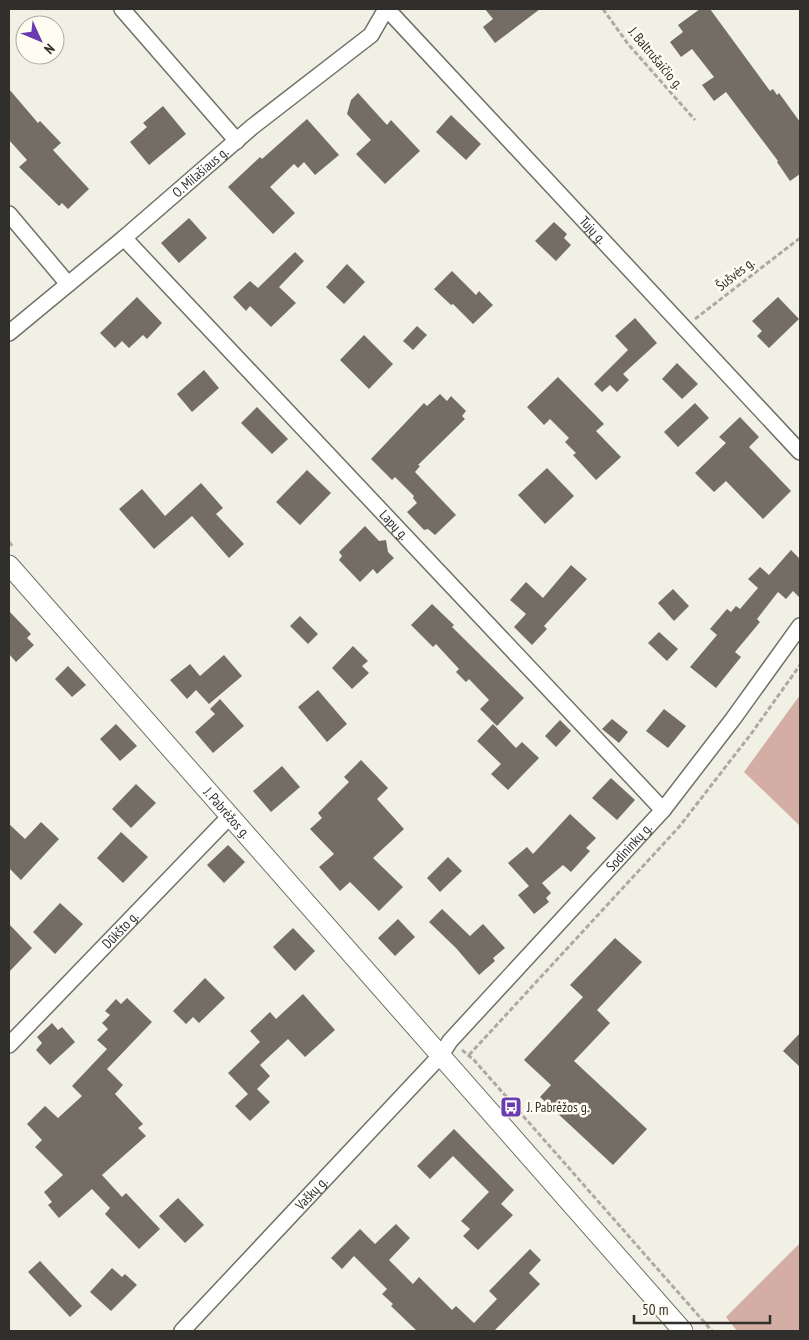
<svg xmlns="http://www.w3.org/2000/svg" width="809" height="1340" font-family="'PT Sans Narrow',sans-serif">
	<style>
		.forest { fill: #d4aea5 }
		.building { fill: #746d66 }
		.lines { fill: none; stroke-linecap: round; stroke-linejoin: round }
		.minor-casing { stroke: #727167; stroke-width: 18 }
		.tertiary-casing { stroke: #727167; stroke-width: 21 }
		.path { stroke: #acaba3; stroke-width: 3; stroke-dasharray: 5 2.5; stroke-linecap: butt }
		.minor { stroke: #fff; stroke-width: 15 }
		.tertiary { stroke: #fff; stroke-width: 19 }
		.labels { text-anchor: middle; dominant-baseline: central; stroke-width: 5; stroke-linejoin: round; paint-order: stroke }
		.street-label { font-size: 14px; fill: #302f2b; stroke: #fffdf2 }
		.poi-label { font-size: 14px; fill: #302f2b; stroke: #fffdf2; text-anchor: start }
	</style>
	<rect width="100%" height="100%" fill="#f1f0e5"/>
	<g class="forest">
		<polygon points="800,695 800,826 744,772"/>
		<polygon points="800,1243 800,1331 737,1331 726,1317"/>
	</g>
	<g class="building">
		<polygon points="485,9 540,9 495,43 483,27 493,19"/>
		<polygon points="700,9 710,9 770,91 773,89 777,95 779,93 800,122 800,174 790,181 777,162 778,161 726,92 714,101 702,85 714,77 692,49 681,57 670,42 683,32 678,25"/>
		<polygon points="9,89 38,123 40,121 61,143 53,150 89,189 68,209 62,203 59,206 19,167 27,160 9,140"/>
		<polygon points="358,93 387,125 391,120 420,151 385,184 356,154 371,140 347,114 351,100"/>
		<polygon points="163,106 186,134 149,165 130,142 147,127 143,123"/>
		<polygon points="451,115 481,144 466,160 436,132"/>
		<polygon points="307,119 339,155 315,175 304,162 298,168 294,164 270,187 295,213 273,234 228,187 260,157 262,159"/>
		<polygon points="189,218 207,238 179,263 161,243"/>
		<polygon points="554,222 567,234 564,238 571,245 556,261 535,241"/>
		<polygon points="295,252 304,261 279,287 296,303 271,327 250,306 246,311 233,297 250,281 258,288"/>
		<polygon points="347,264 365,282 344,304 326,287"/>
		<polygon points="452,271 476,295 479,291 493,305 473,324 453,304 451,305 434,289"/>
		<polygon points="137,297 162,323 147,339 143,335 129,348 122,341 115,348 100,333"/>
		<polygon points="778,297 799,319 769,348 757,336 762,331 752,321"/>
		<polygon points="635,318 657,343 623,374 629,380 617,392 610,385 602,392 594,384 628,350 615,336"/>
		<polygon points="417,326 427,335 413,350 403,341"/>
		<polygon points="364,335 393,364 369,389 340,360"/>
		<polygon points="677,363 698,384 682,399 662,379"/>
		<polygon points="204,370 219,388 192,412 177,394"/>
		<polygon points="558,377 604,424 596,431 621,457 596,480 573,455 576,453 565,442 569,438 550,419 544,425 527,407"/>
		<polygon points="440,394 447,401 451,396 466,411 462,416 465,419 418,465 420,466 415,472 456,515 435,535 428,529 424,530 407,512 417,503 413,498 414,496 395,477 392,480 371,459 424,403 427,406"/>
		<polygon points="695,403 709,418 678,447 664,432"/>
		<polygon points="257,407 288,439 272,454 241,423"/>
		<polygon points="740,417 759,437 749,447 791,491 763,519 726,481 714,492 695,473 726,443 719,437"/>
		<polygon points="547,468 574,496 545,524 518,495"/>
		<polygon points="307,470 331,493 300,525 276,502"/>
		<polygon points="201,483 223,508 216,514 244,544 229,558 192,516 154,549 119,509 142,489 165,516"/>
		<polygon points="365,526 379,541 386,540 388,552 394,558 377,574 373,569 360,582 339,560 342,556 339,552"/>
		<polygon points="791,550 800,559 800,598 793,591 786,599 778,592 757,619 760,622 735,652 741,657 716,688 690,667 717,635 710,629 727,609 731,612 736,606 740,609 758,588 748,579 760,567 769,575"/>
		<polygon points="571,565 587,579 544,626 547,629 532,645 514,627 526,614 510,600 526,582 543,598"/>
		<polygon points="673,589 689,606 674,621 658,603"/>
		<polygon points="432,604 454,625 452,627 524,698 497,726 480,709 489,700 469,679 466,682 456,672 459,669 436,644 433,647 411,625"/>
		<polygon points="9,611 31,634 27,638 34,645 16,662 9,654"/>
		<polygon points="300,616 318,634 308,644 290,626"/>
		<polygon points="659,632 678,649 667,661 648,643"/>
		<polygon points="353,646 368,661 362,666 369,673 352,689 332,668"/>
		<polygon points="224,655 242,676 209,704 196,690 187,699 170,680 190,664 200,676"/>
		<polygon points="68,666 86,685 72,697 55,679"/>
		<polygon points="318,690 347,724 327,742 298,707"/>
		<polygon points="220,699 244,726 213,753 195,732 215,714 210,709"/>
		<polygon points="664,709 686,726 668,748 646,731"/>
		<polygon points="612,719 628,732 619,743 602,729"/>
		<polygon points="560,720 571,731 556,747 545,736"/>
		<polygon points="116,724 137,746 120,761 100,739"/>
		<polygon points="493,724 516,748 522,742 539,758 508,790 491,774 501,764 477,741"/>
		<polygon points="361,760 388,788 377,799 404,829 373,858 403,887 379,911 350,882 340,891 319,867 334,854 310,829 322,818 318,813 349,782 344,777"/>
		<polygon points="282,766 300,787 271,812 253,791"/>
		<polygon points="611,778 635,800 617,820 592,798"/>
		<polygon points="136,784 156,803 131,828 112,809"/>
		<polygon points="570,814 596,838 586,848 590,851 571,872 563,865 542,883 551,893 546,898 549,902 534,914 518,895 529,886 508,863 527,847 533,854"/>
		<polygon points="41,822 59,839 21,880 9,868 9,824 25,839"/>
		<polygon points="121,832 148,857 123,883 97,858"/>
		<polygon points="228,845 245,862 224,883 207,865"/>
		<polygon points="448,857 462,871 440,892 427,878"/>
		<polygon points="60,903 83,924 55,954 33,932"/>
		<polygon points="442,909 470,936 483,924 505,948 493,958 495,961 479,975 456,948 429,922"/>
		<polygon points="398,919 415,937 395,956 378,938"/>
		<polygon points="9,924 32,948 9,972"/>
		<polygon points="293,928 315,951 295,971 273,947"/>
		<polygon points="615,938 642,962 597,1010 610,1023 574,1061 647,1129 613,1165 540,1097 551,1085 524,1060 583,997 570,985"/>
		<polygon points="205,978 225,998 199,1023 193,1017 186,1024 173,1011"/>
		<polygon points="303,994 335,1030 305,1057 288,1039 260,1065 270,1076 257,1089 270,1102 250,1121 235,1106 248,1094 228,1073 260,1042 250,1031 270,1012 276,1019"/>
		<polygon points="127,998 152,1022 107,1069 123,1085 115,1094 143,1124 138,1128 146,1136 102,1175 122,1197 126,1193 160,1229 139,1249 105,1214 110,1208 92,1189 59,1218 48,1205 52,1202 44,1192 63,1175 35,1147 42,1140 27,1124 45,1106 58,1118 82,1096 72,1086 107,1049 97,1040 108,1029 102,1023 110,1015 105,1011 116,999 121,1004"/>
		<polygon points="52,1023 58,1030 62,1027 75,1042 50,1065 36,1050 42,1043 37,1037"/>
		<polygon points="800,1033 800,1067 783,1051"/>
		<polygon points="454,1129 514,1190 501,1204 513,1215 478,1250 463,1236 470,1229 461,1221 489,1192 453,1156 430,1179 417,1166"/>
		<polygon points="178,1198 204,1225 185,1243 159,1216"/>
		<polygon points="396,1224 410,1238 389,1260 413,1284 419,1277 452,1310 456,1306 474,1323 497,1299 489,1291 530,1249 541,1260 529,1273 540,1284 494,1331 417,1331 391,1306 393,1304 382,1294 387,1289 354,1256 342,1269 331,1258 360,1229 375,1244"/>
		<polygon points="40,1261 82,1306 70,1317 28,1272"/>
		<polygon points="112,1268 122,1277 125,1274 137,1285 111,1311 90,1292"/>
	</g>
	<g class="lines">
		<g class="minor-casing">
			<g id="minor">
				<polyline points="122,9 237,141"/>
				<path id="s1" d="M387,9L800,452"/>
				<polyline points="9,214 68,284"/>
				<path id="s2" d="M124,238L663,810"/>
				<path id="s3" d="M9,333L124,238L252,127L371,35L386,9"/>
				<path id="s4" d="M9,1045L231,815"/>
				<path id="s5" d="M182,1331L441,1055L450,1041L663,810L733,719L800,626"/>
			</g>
		</g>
		<g class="tertiary-casing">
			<g id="tertiary">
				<path id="s6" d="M9,565L683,1331"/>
			</g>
		</g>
		<g class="path">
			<polyline points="603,9 628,44 695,120"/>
			<polyline points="695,319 800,238"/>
			<polyline points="9,542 13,547"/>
			<polyline points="462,1050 474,1060 712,1331"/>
			<polyline points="469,1055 679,827 751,734 800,665"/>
		</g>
		<use href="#minor" class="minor"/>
		<use href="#tertiary" class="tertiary"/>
	</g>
	<defs>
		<g id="bus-square" transform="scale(1.125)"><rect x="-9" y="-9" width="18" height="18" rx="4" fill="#6a3ab1" stroke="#fffdf2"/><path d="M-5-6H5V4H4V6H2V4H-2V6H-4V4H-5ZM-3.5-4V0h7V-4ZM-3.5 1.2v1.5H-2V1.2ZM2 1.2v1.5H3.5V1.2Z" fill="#fff"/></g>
	</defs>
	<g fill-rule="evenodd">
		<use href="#bus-square" x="511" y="1107"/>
	</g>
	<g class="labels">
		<g class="street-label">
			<text transform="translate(656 58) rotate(50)">J. Baltrušaičio g.</text>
			<text stroke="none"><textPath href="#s3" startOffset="250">O. Milašiaus g.</textPath></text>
			<text stroke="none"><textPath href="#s1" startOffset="302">Tujų g.</textPath></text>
			<text transform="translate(735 274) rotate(-38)">Šušvės g.</text>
			<text stroke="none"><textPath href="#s2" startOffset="394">Lapų g.</textPath></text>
			<text stroke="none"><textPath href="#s6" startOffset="330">J. Pabrėžos g.</textPath></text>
			<text stroke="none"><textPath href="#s5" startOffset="659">Sodininkų g.</textPath></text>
			<text stroke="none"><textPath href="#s4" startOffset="160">Dūkšto g.</textPath></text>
			<text stroke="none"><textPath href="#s5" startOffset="189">Vaškų g.</textPath></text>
		</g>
		<g class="poi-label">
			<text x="527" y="1107">J. Pabrėžos g.</text>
		</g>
	</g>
	<rect width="809" height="1340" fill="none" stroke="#302f2b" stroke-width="20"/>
	<g transform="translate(40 40) rotate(134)"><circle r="24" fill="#fffdf2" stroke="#acaba2"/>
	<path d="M0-4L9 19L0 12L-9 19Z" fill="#6a3ab1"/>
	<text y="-8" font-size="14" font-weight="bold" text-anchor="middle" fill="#302f2b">N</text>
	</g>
	<path d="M634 1315v8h136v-8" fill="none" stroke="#302f2b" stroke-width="2.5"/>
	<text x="642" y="1315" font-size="15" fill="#302f2b" stroke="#fffdf2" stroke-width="4" paint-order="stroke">50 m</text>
</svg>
